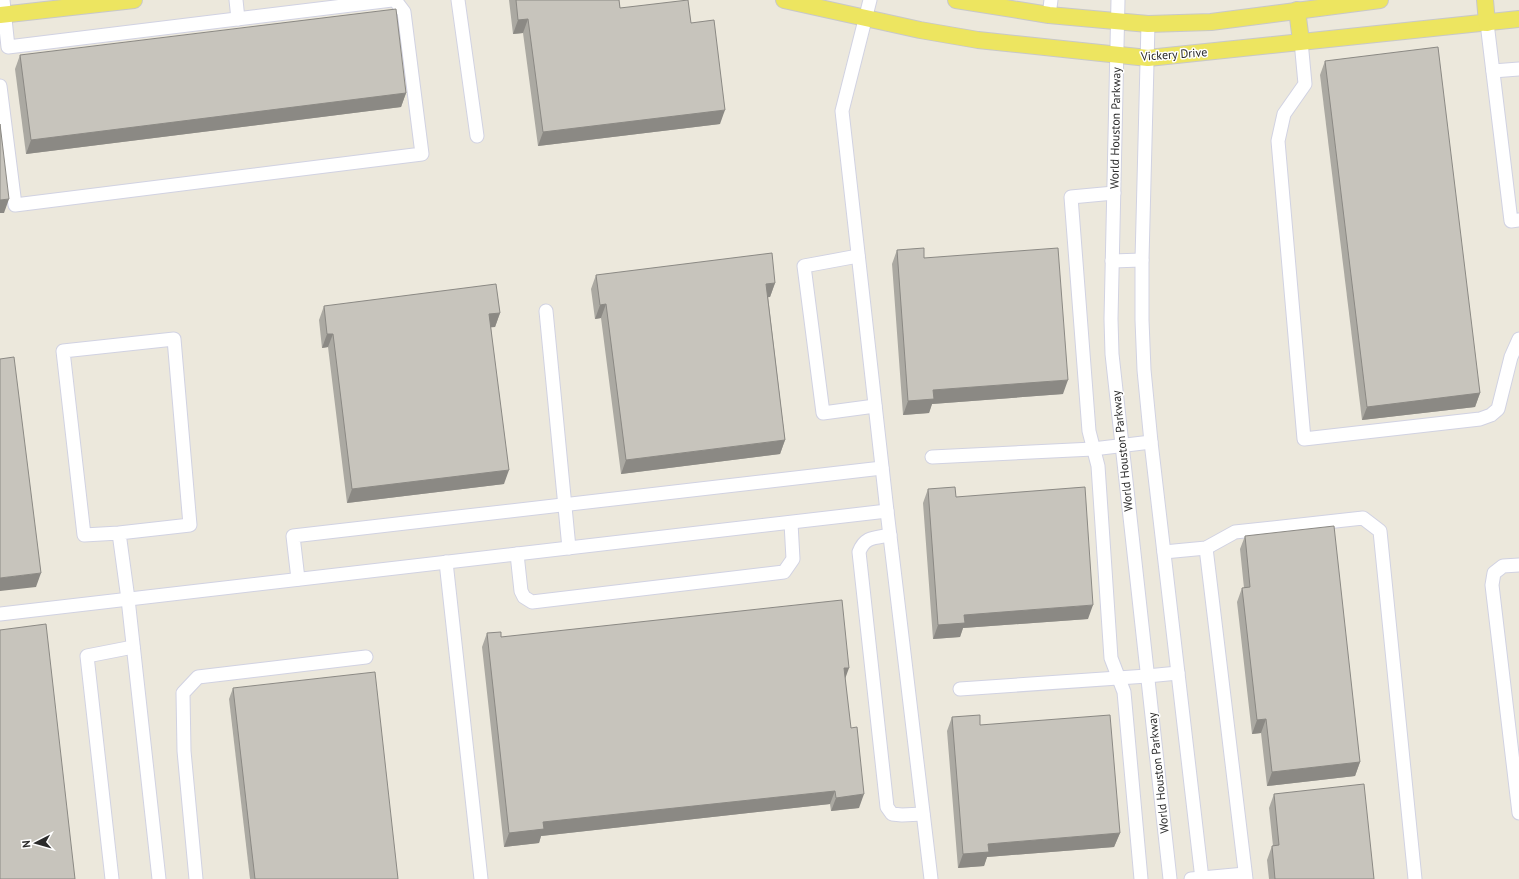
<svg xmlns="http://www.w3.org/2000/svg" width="1519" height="879" font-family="'PT Sans',sans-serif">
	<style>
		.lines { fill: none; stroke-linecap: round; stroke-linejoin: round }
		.minor-casing { stroke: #d1d2e2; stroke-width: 15 }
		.major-casing { stroke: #c8c8c8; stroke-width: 18 }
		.minor { stroke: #fff; stroke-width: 13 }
		.major { stroke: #ede560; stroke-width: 16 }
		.wall { fill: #aba9a2 }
		.shaded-wall { fill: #8b8984 }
		.building { fill: #c7c4bc; stroke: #8b8984 }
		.labels { text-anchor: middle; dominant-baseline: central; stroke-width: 3; stroke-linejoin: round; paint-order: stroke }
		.street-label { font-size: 12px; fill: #2a2a2a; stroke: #fff }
	</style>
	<rect width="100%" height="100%" fill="#ece8dc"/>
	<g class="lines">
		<g class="minor-casing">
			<g id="minor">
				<polyline points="3,0 8,47 392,0"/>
				<polyline points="236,0 238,19"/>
				<polyline points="458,0 477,136"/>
				<polyline points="870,0 842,111 887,511 931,879"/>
				<polyline points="1118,0 1111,319 1112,354 1170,879"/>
				<polyline points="1049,15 1051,0"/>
				<polyline points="1487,23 1511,221 1519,220"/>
				<polyline points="1148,24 1142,260 1142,320 1144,370 1151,442 1202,879"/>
				<polyline points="1301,41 1305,84 1284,114 1278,141 1304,439 1480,419 1491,415 1498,409 1511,357 1519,339"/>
				<polyline points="1493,71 1519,69"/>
				<polyline points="0,86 15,205 422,154 404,12 395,0"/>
				<polyline points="1114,193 1071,197 1089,431 1098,466 1111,658 1124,692 1141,879"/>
				<polyline points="858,256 804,266 823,413 875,406"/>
				<polyline points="1112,261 1142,260"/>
				<polyline points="546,311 569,548"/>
				<polyline points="932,457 1093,449 1151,442"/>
				<polyline points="119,533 190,525 174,339 63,351 84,535 119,533 128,599 159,879"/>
				<path d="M890,535C875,538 865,536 859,552L887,807L892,814L902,815L923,814"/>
				<polyline points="1206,548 1246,879"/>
				<polyline points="1164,552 1206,548 1235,532 1363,518 1380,531 1415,879"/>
				<polyline points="517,554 521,591 524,597 532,602 784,572 793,559 791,523"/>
				<polyline points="446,562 481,879"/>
				<polyline points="1519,565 1503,566 1494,573 1492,585 1519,813"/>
				<polyline points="298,579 293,536 882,468"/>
				<polyline points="0,614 887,511"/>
				<polyline points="960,689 1147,676 1178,673"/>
				<polyline points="112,879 87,656 133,647"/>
				<polyline points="196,879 184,751 183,693 198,677 366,657"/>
				<polyline points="1191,879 1245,874"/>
			</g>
		</g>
		<g class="major-casing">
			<g id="major">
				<polyline points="784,0 920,30 978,40 1148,58 1519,19"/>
				<polyline points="956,0 1049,15 1148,24 1211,22 1380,0"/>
				<polyline points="1485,0 1487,23"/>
				<polyline points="1297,10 1301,41"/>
				<polyline points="0,15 134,0"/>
			</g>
		</g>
		<use href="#minor" class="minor"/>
		<use href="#major" class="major"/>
	</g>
	<g class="wall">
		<polygon points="509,0 619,0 620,8 691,23 720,124 538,146 523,33 513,34"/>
		<polygon points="20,55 406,93 401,107 26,154 15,69"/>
		<polygon points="1325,61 1480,393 1475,407 1362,420 1320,75"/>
		<polygon points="897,250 924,258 1063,394 932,404 929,413 903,415 892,264"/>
		<polygon points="596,275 775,283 770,297 768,297 785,440 780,454 621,474 601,318 595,319 591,289"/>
		<polygon points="324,306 500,313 495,327 491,327 504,484 347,503 328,347 322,348 319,320"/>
		<polygon points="928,489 956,497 1088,619 963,628 960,637 933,639 923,503"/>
		<polygon points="1245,536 1360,762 1355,776 1267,786 1261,733 1252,734 1237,602 1242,588 1244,588 1240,549"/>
		<polygon points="487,633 501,637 845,678 859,808 831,811 830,804 541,836 539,843 504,847 482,647"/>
		<polygon points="233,688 398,879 250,879 229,699"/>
		<polygon points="952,717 980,725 1120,833 1114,847 987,857 984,866 958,868 947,731"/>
		<polygon points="1274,794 1374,879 1269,879 1267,860 1272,846 1273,846 1269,808"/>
	</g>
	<g class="shaded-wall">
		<polygon points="528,19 523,33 513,34 518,20"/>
		<polygon points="406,93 401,107 26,154 31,140"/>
		<polygon points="725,110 720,124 538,146 543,132"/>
		<polygon points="9,199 4,213 0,213 0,200"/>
		<polygon points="775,283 770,297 761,298 766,284"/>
		<polygon points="606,304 601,318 595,319 600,305"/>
		<polygon points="500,313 495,327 484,328 489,314"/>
		<polygon points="327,334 333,334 328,347 322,348"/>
		<polygon points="1068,380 1063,394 932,404 929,413 903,415 908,401 933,390"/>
		<polygon points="1480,393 1475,407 1362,420 1367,407"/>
		<polygon points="785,440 780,454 621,474 626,460"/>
		<polygon points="509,470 504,484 347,503 352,489"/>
		<polygon points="41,573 36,587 0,591 0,578"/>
		<polygon points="1093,605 1088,619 963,628 960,637 933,639 938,625 964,615"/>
		<polygon points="844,668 849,668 844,682"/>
		<polygon points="1266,719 1261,733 1252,734 1257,720"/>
		<polygon points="1360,762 1355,776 1267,786 1272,772"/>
		<polygon points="835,791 830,804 541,836 539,843 504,847 509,833 543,822"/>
		<polygon points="864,794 859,808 831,811 836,798"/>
		<polygon points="1120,833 1114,847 987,857 984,866 958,868 963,854 988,844"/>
	</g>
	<g class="building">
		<polygon points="516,0 619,0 620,8 688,0 691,23 714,20 725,110 543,132 528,19 518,20"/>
		<polygon points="396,9 406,93 31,140 20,55"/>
		<polygon points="1438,47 1480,393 1367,407 1325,61"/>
		<polygon points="0,124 9,199 0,200"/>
		<polygon points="924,248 924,258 1058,248 1068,380 933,390 934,399 908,401 897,250"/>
		<polygon points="772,253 775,283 766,284 785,440 626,460 606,304 600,305 596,275"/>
		<polygon points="496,284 500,313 489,314 509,470 352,489 333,334 327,334 324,306"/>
		<polygon points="14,357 41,573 0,578 0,359"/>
		<polygon points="955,487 956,497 1085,487 1093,605 964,615 965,623 938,625 928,489"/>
		<polygon points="1334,526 1360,762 1272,772 1266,719 1257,720 1242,588 1250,587 1245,536"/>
		<polygon points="842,600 849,668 844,668 851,728 857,727 864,794 836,798 835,791 543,822 544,829 509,833 487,633 501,632 501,637"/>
		<polygon points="46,624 75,879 0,879 0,630"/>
		<polygon points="375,672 398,879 255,879 233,688"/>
		<polygon points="980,715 980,725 1110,715 1120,833 988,844 989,852 963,854 952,717"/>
		<polygon points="1364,784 1374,879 1275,879 1272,846 1279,845 1274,794"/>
	</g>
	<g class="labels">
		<g class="street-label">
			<text transform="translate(1174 54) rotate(-4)">Vickery Drive</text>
			<text transform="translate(1115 128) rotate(-89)">World Houston Parkway</text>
			<text transform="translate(1122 451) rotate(-96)">World Houston Parkway</text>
			<text transform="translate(1158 773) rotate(-96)">World Houston Parkway</text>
		</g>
	</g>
	<g transform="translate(36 843) rotate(264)" stroke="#ffffff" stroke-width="3" paint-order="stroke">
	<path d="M0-3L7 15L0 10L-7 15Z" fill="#2a2a2a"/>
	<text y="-6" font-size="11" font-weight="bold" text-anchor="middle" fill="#2a2a2a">N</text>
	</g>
</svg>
